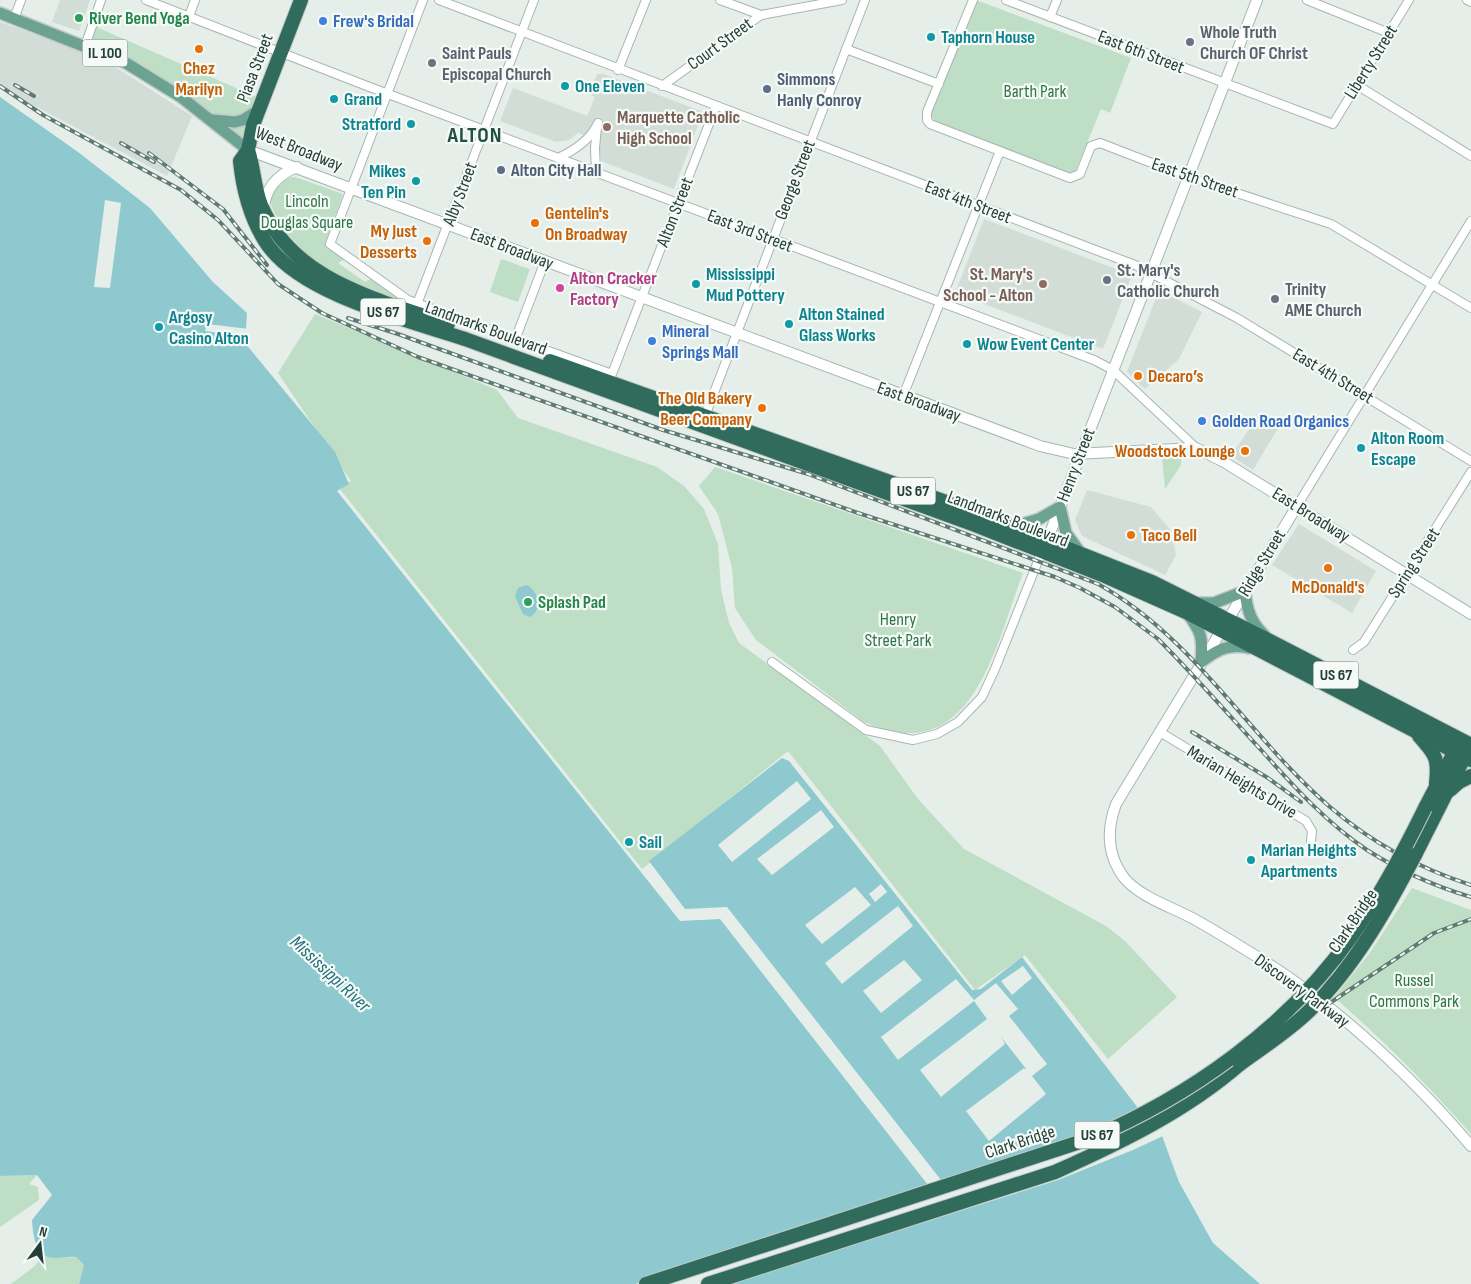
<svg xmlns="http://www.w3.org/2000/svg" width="1471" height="1284" font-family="'Sofia Sans Condensed',sans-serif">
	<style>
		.built { fill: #d3ddd8 }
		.green { fill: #bedec5 }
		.water { fill: #8fc9d0 }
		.pier { fill: #e5eee9 }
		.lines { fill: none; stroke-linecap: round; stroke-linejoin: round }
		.street-casing { stroke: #a7b6b0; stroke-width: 10 }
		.secondary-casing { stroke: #a3b9b0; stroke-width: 12 }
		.primary-casing { stroke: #c2c9c7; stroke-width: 14 }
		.highway-casing { stroke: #c2c9c7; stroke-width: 16 }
		.street { stroke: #fff; stroke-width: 8 }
		.secondary { stroke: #fff; stroke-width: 10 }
		.primary { stroke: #6ba291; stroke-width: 11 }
		.highway { stroke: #316b5c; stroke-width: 14 }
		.rail-casing { stroke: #5f7a72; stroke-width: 4 }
		.rail { stroke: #f5faf7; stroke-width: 2; stroke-dasharray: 5.5; stroke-linecap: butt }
		.highway-bridge-casing { stroke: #c2c9c7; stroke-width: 16; stroke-linecap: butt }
		.highway-bridge { stroke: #316b5c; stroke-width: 14 }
		.leisure-dot { fill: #2e9e5b; stroke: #f5faf7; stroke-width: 2 }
		.shop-dot { fill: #3f7fe0; stroke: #f5faf7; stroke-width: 2 }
		.culture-dot { fill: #0f9aa8; stroke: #f5faf7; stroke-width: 2 }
		.worship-dot { fill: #6b7280; stroke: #f5faf7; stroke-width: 2 }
		.food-dot { fill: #e8710a; stroke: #f5faf7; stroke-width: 2 }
		.service-dot { fill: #5c6f8a; stroke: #f5faf7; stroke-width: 2 }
		.education-dot { fill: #8d6e63; stroke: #f5faf7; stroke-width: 2 }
		.hotel-dot { fill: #d1479c; stroke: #f5faf7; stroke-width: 2 }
		.labels { text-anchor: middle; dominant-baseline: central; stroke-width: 4.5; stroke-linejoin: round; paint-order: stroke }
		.shield { fill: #f5faf7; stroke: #637771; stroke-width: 1 }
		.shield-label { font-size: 16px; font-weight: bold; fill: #243f37 }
		.leisure-label { font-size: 18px; font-weight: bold; fill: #27864d; stroke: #f5faf7; text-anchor: start }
		.shop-label { font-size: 18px; font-weight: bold; fill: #366cbe; stroke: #f5faf7; text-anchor: start }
		.worship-label { font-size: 18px; font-weight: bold; fill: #5b616d; stroke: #f5faf7; text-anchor: start }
		.culture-label { font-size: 18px; font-weight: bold; fill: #0d838f; stroke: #f5faf7; text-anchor: start }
		.street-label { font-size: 18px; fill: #243f37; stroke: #f5faf7 }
		.food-label { font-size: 18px; font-weight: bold; fill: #c56008; stroke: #f5faf7; text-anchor: start }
		.service-label { font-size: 18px; font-weight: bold; fill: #4e5e75; stroke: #f5faf7; text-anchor: start }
		.park-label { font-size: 18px; fill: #2f7547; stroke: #f5faf7 }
		.education-label { font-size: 18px; font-weight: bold; fill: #785e54; stroke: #f5faf7; text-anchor: start }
		.hotel-label { font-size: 18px; font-weight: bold; fill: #b23c85; stroke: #f5faf7; text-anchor: start }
		.water-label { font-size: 19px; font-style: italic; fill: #1f6f7a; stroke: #f5faf7 }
		.district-label { font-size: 22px; font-weight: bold; letter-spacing: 1px; fill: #205143; stroke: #f5faf7 }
	</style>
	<rect width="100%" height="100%" fill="#e5eee9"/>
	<g class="built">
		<polygon points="60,0 90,0 79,31 52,22"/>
		<polygon points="0,22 103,59 192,116 167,176 31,104 0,83"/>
		<polygon points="597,74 604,74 703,112 674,189 601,161 599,141 578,133 569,140 556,142 500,121 513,88 587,116 595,97 589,94"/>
		<polygon points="984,219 1132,275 1103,349 955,293"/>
		<polygon points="1159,290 1202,312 1179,359 1145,389 1127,372"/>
		<polygon points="1258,416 1278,428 1253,470 1231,456"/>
		<polygon points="1087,490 1151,507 1171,531 1176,555 1165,575 1082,536 1075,520"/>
		<polygon points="1299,524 1376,571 1352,613 1272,565"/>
	</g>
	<g class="green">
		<polygon points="976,0 1131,58 1110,113 1101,109 1075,172 1068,173 935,122 930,113"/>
		<polygon points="94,26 261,99 250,126 240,140 88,44"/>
		<path d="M295,177L343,194L325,245L345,259L338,263L365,282L372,278L403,302C356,287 303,264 278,219C273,211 269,203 272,194C275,184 285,178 295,177Z"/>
		<polygon points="501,259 530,269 518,302 490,292"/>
		<polygon points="315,314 497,390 518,418 657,467 684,486 704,509 718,544 721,590 729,623 739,643 880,746 918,799 964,849 1106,926 1125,941 1177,997 1108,1059 1025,955 975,990 788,751 642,869 340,489 351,481 278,373"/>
		<polygon points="1181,455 1181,465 1165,489 1162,457"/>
		<path d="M715,467L1023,573C995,646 972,771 864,722L756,640L735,608L732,568L718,514L699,486Z"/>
		<path d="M1412,888L1471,910V1134C1428,1085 1383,1040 1334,997L1370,953Z"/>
		<polygon points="37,1175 29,1184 38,1187 39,1200 0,1227 0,1176"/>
		<polygon points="43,1254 54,1258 76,1257 84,1265 79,1284 11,1284 35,1266"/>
	</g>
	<g class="water">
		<path d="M0,97L78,152L150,208L213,282L247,313L245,343L335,452L349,484L337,491L680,921L720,919L928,1185L941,1180L727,907L685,909L649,861L782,758L789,761L972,990L981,989L1022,957L1138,1108L1147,1134L1161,1133L1179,1182L1213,1243L1260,1284H79L84,1265L76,1257C69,1256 62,1258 55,1258C35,1258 33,1235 32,1220L52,1195L37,1175L0,1176Z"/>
		<path d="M526,585C539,590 543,610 530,617L523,614L515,596L518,588Z"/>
	</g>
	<g class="pier">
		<polygon points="105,200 121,203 110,288 94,287"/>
		<polygon points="207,324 249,329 248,337 205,331"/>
		<polygon points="797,781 811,799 732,862 718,845"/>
		<polygon points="821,810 834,827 772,875 757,859"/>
		<polygon points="881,884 887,892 875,902 869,894"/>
		<polygon points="855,887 871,905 822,944 805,925"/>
		<polygon points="898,906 913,926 842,984 825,963"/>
		<polygon points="904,960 922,980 881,1013 863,991"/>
		<polygon points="1023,966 1032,978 1012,995 1001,981"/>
		<polygon points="956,979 974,1000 996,983 1018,1009 1009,1016 1047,1064 1032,1076 1046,1094 989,1141 966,1111 1024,1068 1027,1070 1001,1037 1005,1044 941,1097 920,1070 987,1019 974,1001 898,1060 881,1037"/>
		<polygon points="1143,1114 1149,1132 1161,1130 1165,1135 1133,1150 1058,1180 729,1284 635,1284 1049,1152"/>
	</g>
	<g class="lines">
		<g class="street-casing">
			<g id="street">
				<polyline points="146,0 367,86 1094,360 1113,370 1196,448"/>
				<polyline points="423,0 330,244 408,300 612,374 716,106"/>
				<polyline points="439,0 1135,265 1237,318 1471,461"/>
				<polyline points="720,0 761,15"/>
				<polyline points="973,0 927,112 927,120 930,124 1070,178 1080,174 1091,146 1100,143 1188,177 1331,224 1471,308"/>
				<polyline points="1006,0 1333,124 1409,0"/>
				<polyline points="1307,0 1389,33"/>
				<polyline points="1467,0 1471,2"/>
				<polyline points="189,16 195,0"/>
				<polyline points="1050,17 1057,0"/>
				<polyline points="14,19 21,0"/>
				<polyline points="85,46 101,0"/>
				<polyline points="846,49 939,84"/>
				<polyline points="618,70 646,0"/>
				<polyline points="1357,85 1471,156"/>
				<polyline points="662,86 761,15 842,0"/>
				<path d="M558,158C573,151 591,139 598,123"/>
				<polyline points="596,173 595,148 597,127"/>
				<polyline points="417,304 534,0"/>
				<polyline points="515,340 545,261"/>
				<polyline points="903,396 1000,151"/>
				<polyline points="705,416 865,0"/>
				<polyline points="1297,506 1471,221"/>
				<polyline points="1353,650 1364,642 1471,472"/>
				<polyline points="772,662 866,730 913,740 937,734 958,722 982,697 995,669 1042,551"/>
				<polyline points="1160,732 1306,821 1312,831 1311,841"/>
			</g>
		</g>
		<g class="secondary-casing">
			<g id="secondary">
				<polyline points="248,150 1040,446 1074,454 1196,448 1224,462 1471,614"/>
				<path d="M264,209C265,188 277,175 297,167"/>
				<path d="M1297,506L1116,804C1106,831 1107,856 1125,879C1142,898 1172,907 1194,919C1221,934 1248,951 1275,968C1348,1017 1414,1079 1471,1146"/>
				<polyline points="1045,546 1257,0"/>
			</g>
		</g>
		<g class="primary-casing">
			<g id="primary">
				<polyline points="0,13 126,63 181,97 248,150"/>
				<polyline points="212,120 235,122 243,120 259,110"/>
				<polyline points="1013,527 1039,519 1060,507 1066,533 1082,555"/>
				<path d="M1196,603H1214L1245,591C1247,611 1251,623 1266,637"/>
				<path d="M1187,613C1202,632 1203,639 1201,662"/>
				<path d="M1201,662C1217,650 1229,643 1249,648"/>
			</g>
		</g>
		<g class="highway-casing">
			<g id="highway">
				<path d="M301,0L253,125L248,150L240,161C243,190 250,217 265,241C298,294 408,320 465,339L975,525L1105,576L1186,612L1471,760"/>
				<path d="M248,150C254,168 254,188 261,205C292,281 378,299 448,324"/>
				<polyline points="550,361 980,514 1152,582 1268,640 1471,745"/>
				<path d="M1419,736C1435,754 1439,758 1436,783"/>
				<polyline points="1450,790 1459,782 1471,776"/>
				<polyline points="1425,808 1458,745"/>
				<polyline points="1415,855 1468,750"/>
				<path d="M708,1284L1055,1172C1120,1143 1186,1111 1240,1064"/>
			</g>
		</g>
		<use href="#street" class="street"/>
		<use href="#secondary" class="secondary"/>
		<use href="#primary" class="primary"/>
		<use href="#highway" class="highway"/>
		<g class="rail-casing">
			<g id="rail">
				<polyline points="15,85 34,96"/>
				<path d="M0,86L43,115L181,190L218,220L278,284L322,313L418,357L858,513L1055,577L1080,588L1115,607L1158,639C1194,675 1227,713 1262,751C1294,787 1327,823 1367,850C1400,871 1434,886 1471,897"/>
				<polyline points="121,143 154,162"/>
				<polyline points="149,153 223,209 267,265"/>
				<path d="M348,318L398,334L663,430L808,474L1098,584C1194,637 1248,736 1330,807C1372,843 1418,868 1471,885"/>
				<polyline points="1192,732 1268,778 1301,802"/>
				<polyline points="1318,1011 1434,933 1471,919"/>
			</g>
		</g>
		<use href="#rail" class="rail"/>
		<g class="highway-bridge-casing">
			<g id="highway-bridge">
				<path d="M1240,1064C1263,1047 1289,1031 1310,1010C1354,967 1387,909 1415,855"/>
				<path d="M646,1284L1089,1139C1189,1097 1288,1027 1351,937C1380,896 1403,853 1425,808"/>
			</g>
		</g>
		<use href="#highway-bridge" class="highway-bridge"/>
	</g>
	<g class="leisure-dot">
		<circle cx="79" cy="18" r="5"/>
		<circle cx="528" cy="602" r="5"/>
	</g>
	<g class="shop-dot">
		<circle cx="323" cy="21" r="5"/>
		<circle cx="652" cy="341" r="5"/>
		<circle cx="1202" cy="421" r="5"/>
	</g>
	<g class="culture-dot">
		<circle cx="931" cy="37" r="5"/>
		<circle cx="565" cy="86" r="5"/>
		<circle cx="334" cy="99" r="5"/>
		<circle cx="411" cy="124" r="5"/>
		<circle cx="416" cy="181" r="5"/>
		<circle cx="696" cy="284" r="5"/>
		<circle cx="789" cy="324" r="5"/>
		<circle cx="159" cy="327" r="5"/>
		<circle cx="967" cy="344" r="5"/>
		<circle cx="1361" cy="448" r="5"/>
		<circle cx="629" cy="842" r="5"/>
		<circle cx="1251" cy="860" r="5"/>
	</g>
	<g class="worship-dot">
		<circle cx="1190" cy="42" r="5"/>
		<circle cx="432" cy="63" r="5"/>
		<circle cx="1107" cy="280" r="5"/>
		<circle cx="1275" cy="299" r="5"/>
	</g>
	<g class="food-dot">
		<circle cx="199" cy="49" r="5"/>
		<circle cx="535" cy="223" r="5"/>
		<circle cx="427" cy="241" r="5"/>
		<circle cx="1138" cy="376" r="5"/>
		<circle cx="762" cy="408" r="5"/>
		<circle cx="1245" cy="451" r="5"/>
		<circle cx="1131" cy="535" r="5"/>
		<circle cx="1328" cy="568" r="5"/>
	</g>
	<g class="service-dot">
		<circle cx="767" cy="89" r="5"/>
		<circle cx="501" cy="170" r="5"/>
	</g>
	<g class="education-dot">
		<circle cx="607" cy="127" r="5"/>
		<circle cx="1043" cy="284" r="5"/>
	</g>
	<circle class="hotel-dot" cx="560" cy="288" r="5"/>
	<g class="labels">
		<g class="shield">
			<rect x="82.5" y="39.5" width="45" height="27" rx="4"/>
			<rect x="360.5" y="298.5" width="45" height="27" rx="4"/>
			<rect x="890.5" y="477.5" width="45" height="27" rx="4"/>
			<rect x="1313.5" y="661.5" width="45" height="27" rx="4"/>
			<rect x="1074.5" y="1121.5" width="45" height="27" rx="4"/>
		</g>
		<g class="shield-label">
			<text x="105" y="53">IL 100</text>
			<text x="383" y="312">US 67</text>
			<text x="913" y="491">US 67</text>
			<text x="1336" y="675">US 67</text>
			<text x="1097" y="1135">US 67</text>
		</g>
		<g class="leisure-label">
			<text x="89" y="18">River Bend Yoga</text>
			<text x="538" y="602">Splash Pad</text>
		</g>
		<g class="shop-label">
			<text x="333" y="21">Frew's Bridal</text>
			<text x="662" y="331">Mineral<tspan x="662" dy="21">Springs Mall</tspan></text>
			<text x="1212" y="421">Golden Road Organics</text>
		</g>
		<g class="worship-label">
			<text x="1200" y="32">Whole Truth<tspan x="1200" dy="21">Church OF Christ</tspan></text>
			<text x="442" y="53">Saint Pauls<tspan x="442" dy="21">Episcopal Church</tspan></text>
			<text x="1117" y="270">St. Mary's<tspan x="1117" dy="21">Catholic Church</tspan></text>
			<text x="1285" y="289">Trinity<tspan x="1285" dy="21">AME Church</tspan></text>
		</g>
		<g class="culture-label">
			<text x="941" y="37">Taphorn House</text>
			<text x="575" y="86">One Eleven</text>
			<text x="344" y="99">Grand</text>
			<text x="401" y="124" text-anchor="end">Stratford</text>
			<text x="406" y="171" text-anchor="end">Mikes<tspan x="406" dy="21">Ten Pin</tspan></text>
			<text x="706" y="274">Mississippi<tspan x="706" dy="21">Mud Pottery</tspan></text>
			<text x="799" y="314">Alton Stained<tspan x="799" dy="21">Glass Works</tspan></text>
			<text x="169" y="317">Argosy<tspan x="169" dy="21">Casino Alton</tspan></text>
			<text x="977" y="344">Wow Event Center</text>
			<text x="1371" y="438">Alton Room<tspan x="1371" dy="21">Escape</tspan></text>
			<text x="639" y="842">Sail</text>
			<text x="1261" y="850">Marian Heights<tspan x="1261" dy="21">Apartments</tspan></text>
		</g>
		<g class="street-label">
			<text transform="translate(720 44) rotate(-36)">Court Street</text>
			<text transform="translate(1141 52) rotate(21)">East 6th Street</text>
			<text transform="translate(1371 62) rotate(-58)">Liberty Street</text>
			<text transform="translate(255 68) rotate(-69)">Piasa Street</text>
			<text transform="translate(299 149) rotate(22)">West Broadway</text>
			<text transform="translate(1195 178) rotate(19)">East 5th Street</text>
			<text transform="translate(795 180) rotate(-69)">George Street</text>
			<text transform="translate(460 194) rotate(-69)">Alby Street</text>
			<text transform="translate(968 202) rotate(21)">East 4th Street</text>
			<text transform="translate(675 212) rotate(-69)">Alton Street</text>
			<text transform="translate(750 231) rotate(21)">East 3rd Street</text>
			<text transform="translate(512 249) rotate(21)">East Broadway</text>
			<text transform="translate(486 328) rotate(20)">Landmarks Boulevard</text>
			<text transform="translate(1333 376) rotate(31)">East 4th Street</text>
			<text transform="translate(919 402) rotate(20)">East Broadway</text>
			<text transform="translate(1076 465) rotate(-69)">Henry Street</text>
			<text transform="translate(1311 515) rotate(32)">East Broadway</text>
			<text transform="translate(1008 519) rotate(21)">Landmarks Boulevard</text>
			<text transform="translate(1262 563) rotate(-59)">Ridge Street</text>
			<text transform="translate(1414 563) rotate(-57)">Spring Street</text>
			<text transform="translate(1242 782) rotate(31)">Marian Heights Drive</text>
			<text transform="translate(1353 921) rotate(-56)">Clark Bridge</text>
			<text transform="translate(1302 991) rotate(36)">Discovery Parkway</text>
			<text transform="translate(1020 1142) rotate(-18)">Clark Bridge</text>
		</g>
		<g class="food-label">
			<text x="199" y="68" text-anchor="middle">Chez<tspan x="199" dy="21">Marilyn</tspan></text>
			<text x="545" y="213">Gentelin's<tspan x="545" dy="21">On Broadway</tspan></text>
			<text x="417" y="231" text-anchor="end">My Just<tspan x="417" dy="21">Desserts</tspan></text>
			<text x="1148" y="376">Decaro’s</text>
			<text x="752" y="398" text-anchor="end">The Old Bakery<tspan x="752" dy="21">Beer Company</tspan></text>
			<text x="1235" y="451" text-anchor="end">Woodstock Lounge</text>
			<text x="1141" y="535">Taco Bell</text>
			<text x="1328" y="587" text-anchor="middle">McDonald's</text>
		</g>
		<g class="service-label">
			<text x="777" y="79">Simmons<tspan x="777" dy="21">Hanly Conroy</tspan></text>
			<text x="511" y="170">Alton City Hall</text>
		</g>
		<g class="park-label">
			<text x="1035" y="91">Barth Park</text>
			<text x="307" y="201">Lincoln<tspan x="307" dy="21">Douglas Square</tspan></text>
			<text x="898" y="619">Henry<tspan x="898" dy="21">Street Park</tspan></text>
			<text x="1414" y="980">Russel<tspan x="1414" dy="21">Commons Park</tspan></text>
		</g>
		<g class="education-label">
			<text x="617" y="117">Marquette Catholic<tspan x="617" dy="21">High School</tspan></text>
			<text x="1033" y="274" text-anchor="end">St. Mary's<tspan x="1033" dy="21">School - Alton</tspan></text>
		</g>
		<g class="hotel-label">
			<text x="570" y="278">Alton Cracker<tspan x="570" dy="21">Factory</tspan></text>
		</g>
		<g class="water-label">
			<text transform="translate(330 974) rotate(43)">Mississippi River</text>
		</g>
		<g class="district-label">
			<text x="475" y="135">ALTON</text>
		</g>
	</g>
	<g transform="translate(40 1244) rotate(15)" stroke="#f5faf7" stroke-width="4" paint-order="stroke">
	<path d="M0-4L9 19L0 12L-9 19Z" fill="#243f37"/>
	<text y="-8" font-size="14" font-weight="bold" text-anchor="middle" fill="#243f37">N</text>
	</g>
</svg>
